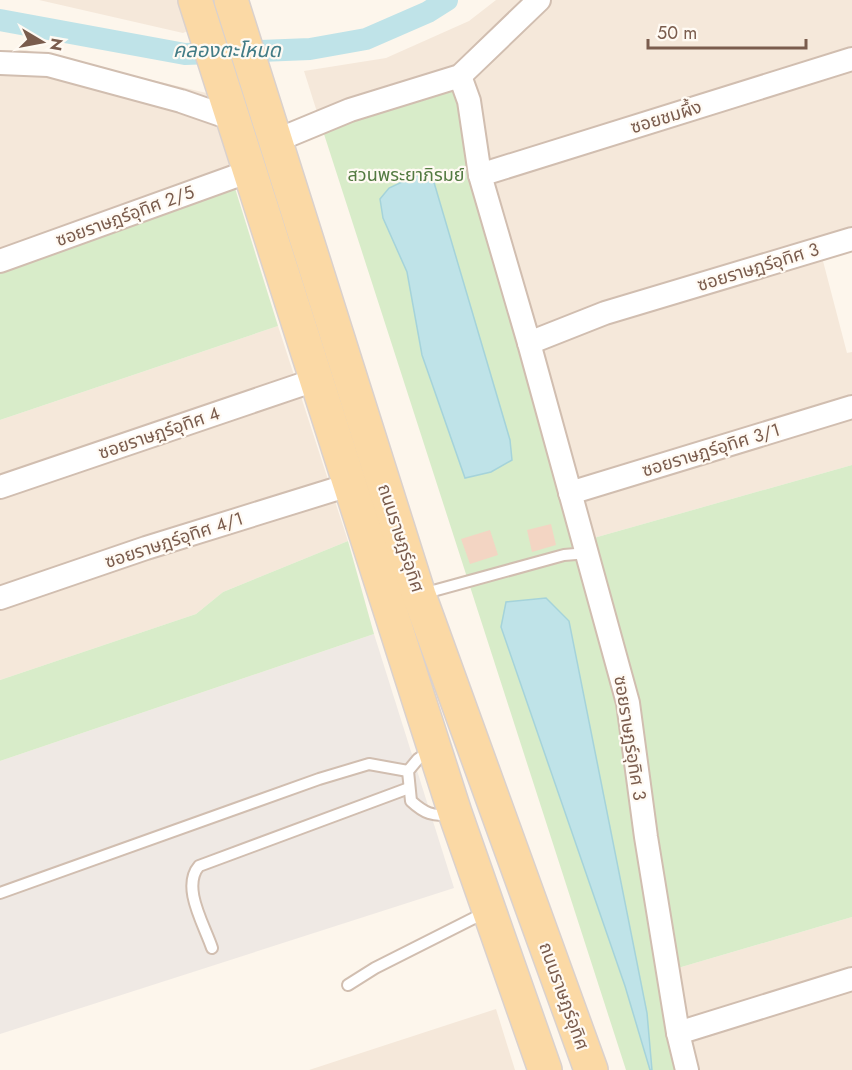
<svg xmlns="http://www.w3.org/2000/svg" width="852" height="1070" font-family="Jost,'Noto Sans Thai',sans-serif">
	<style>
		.residential { fill: #f5e8da }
		.industrial { fill: #efe9e4 }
		.green { fill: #d8ecc9 }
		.water { fill: #bfe3e8; stroke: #a5d3da; stroke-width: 1.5 }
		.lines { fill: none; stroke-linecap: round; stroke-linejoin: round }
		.canal { stroke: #bfe3e8; stroke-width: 22 }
		.building { fill: #f3d5c3 }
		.service-casing { stroke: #d1beb0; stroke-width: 14 }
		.minor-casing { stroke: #d1beb0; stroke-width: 26 }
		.primary-casing { stroke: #dad1cd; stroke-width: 36 }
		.service { stroke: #fff; stroke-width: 10 }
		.minor { stroke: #fff; stroke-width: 22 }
		.primary { stroke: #fbd9a5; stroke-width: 33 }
		.labels { text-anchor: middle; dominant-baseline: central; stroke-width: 4.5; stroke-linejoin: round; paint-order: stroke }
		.street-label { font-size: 18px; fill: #7a5c4d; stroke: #fffaf3 }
		.park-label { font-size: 18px; fill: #537a41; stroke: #fffaf3 }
		.water-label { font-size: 20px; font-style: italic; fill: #437c86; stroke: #fffaf3 }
	</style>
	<rect width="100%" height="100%" fill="#fdf6ec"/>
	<g class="residential">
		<polygon points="39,0 181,0 190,30 183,33"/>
		<polygon points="496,0 852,0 852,251 823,261 847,353 852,352 852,465 576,543 450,90 323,131 304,71 386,58 469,21"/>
		<polygon points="0,50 26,50 219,96 234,185 0,265"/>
		<polygon points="278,326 348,541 223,592 196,614 0,680 0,420"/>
		<polygon points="852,917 852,1070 682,1070 661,973"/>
		<polygon points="496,1009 515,1070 309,1070"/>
	</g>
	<polygon class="industrial" points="374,634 454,888 0,1034 0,761"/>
	<g class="green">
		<polygon points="450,90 459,94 576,543 852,465 852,917 661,973 682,1070 626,1070 323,131"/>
		<polygon points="234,185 278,326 0,420 0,265"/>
		<polygon points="348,541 374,634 0,761 0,680 196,614 223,592"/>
	</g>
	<g class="water">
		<polygon points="415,176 433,179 510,440 512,460 491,472 465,478 422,355 407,272 383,218 380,199 389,188"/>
		<polygon points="546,598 569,621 647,1013 652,1070 650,1070 625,986 501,627 506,602"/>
	</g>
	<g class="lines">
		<polyline class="canal" points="0,20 185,54 310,49 366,39 428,12 447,0"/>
	</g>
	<g class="building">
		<polygon points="551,524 556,545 532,552 527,530"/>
		<polygon points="490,530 498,555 470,564 461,539"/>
	</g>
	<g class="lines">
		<g class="service-casing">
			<g id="service">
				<polyline points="422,594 564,555 588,553"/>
				<path d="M431,750L418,759L408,771L411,801C424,813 433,817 451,814"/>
				<polyline points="0,893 319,779 369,764 408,771"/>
				<path d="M212,948C204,924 181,887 199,866L409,788"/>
				<polyline points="348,985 375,968 486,912"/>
			</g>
		</g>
		<g class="minor-casing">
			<g id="minor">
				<polyline points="0,63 48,65 181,101 233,119"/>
				<polyline points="460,76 469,101 480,175 529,343 628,703 646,837 678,1033 687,1070"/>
				<polyline points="275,141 350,110 460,76 539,0"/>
				<polyline points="480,175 852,59"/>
				<polyline points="0,261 250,171"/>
				<polyline points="529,343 605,313 852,239"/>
				<polyline points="0,487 318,379"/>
				<polyline points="570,493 852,407"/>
				<polyline points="0,598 146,548 349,485"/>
				<polyline points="678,1033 852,979"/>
			</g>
		</g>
		<g class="primary-casing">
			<g id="primary">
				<polyline points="195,0 455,813 545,1070"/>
				<polyline points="231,0 419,595 591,1070"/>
			</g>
		</g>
		<use href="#service" class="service"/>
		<use href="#minor" class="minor"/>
		<use href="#primary" class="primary"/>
	</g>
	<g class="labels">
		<g class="street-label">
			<text transform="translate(666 117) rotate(-17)">ซอยชมผึ้ง</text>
			<text transform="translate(125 216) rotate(-20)">ซอยราษฎร์อุทิศ 2/5</text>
			<text transform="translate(758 267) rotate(-17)">ซอยราษฎร์อุทิศ 3</text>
			<text transform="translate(159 433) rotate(-19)">ซอยราษฎร์อุทิศ 4</text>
			<text transform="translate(711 450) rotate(-17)">ซอยราษฎร์อุทิศ 3/1</text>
			<text transform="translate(401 538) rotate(72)">ถนนราษฎร์อุทิศ</text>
			<text transform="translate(174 540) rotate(-18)">ซอยราษฎร์อุทิศ 4/1</text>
			<text transform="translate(630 738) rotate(81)">ซอยราษฎร์อุทิศ 3</text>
			<text transform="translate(564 996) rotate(70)">ถนนราษฎร์อุทิศ</text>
		</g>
		<g class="park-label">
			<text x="406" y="175">สวนพระยาภิรมย์</text>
		</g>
		<g class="water-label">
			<text x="227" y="50">คลองตะโหนด</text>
		</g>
	</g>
	<g transform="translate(42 42) rotate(100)" stroke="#fffaf3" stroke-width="4.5" paint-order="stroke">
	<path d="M0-4.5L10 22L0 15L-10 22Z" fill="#7a5c4d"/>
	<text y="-9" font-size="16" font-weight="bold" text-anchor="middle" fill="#7a5c4d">N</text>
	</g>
	<path d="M648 39v9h158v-9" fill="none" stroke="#7a5c4d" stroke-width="3"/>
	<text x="657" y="39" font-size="18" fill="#7a5c4d" stroke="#fffaf3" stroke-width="4.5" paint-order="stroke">50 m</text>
</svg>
